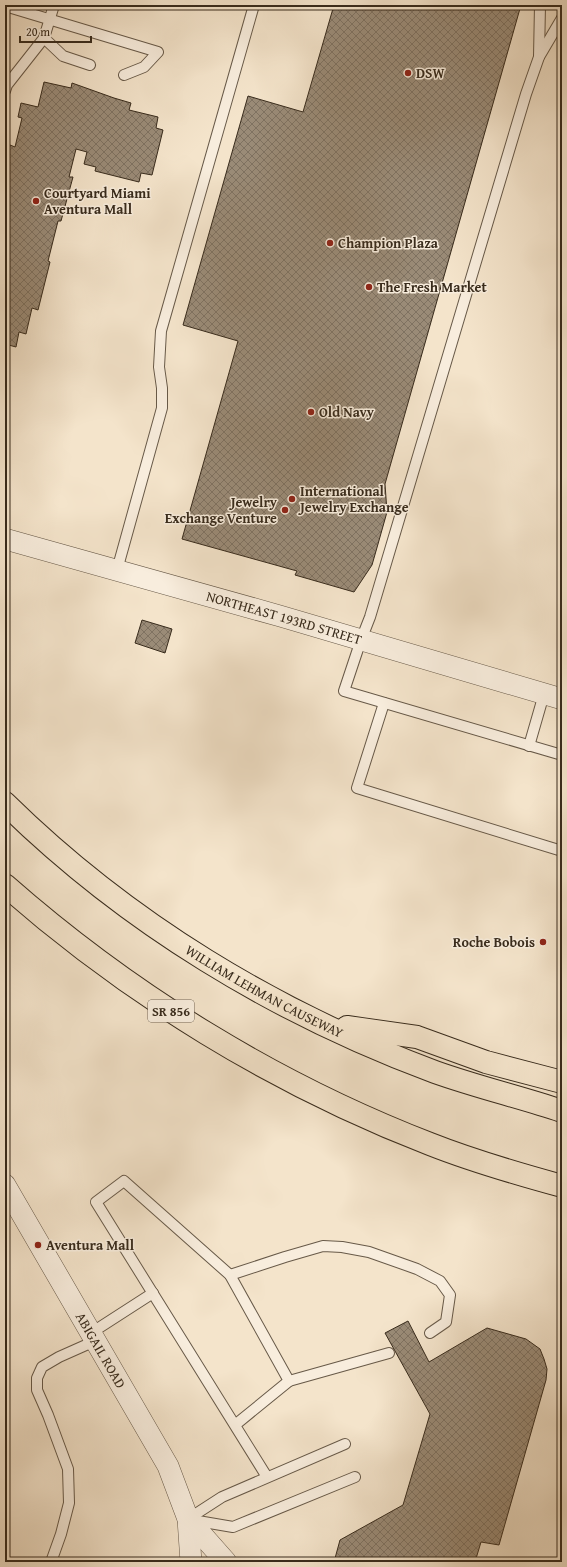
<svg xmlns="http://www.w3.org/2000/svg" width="567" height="1567" font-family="'Gentium Book Plus',serif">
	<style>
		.building { fill: url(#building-cross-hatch); stroke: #382b1c }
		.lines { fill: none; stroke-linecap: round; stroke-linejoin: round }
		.service-casing { stroke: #675948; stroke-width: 12 }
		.minor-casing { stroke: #675948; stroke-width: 22 }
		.motorway-casing { stroke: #382b1c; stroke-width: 24 }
		.service { stroke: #f8eddd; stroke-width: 10 }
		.minor { stroke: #f8eddd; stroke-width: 21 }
		.motorway { stroke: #f4e4cb; stroke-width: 22 }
		.poi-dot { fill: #8f2418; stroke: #f8eddd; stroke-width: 1.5 }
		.labels { text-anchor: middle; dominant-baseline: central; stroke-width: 3; stroke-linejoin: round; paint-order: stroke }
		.shield { fill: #f8eddd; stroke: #726556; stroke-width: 1 }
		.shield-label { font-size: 13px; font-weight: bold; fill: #382b1c }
		.poi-label { font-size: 14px; font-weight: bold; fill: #382b1c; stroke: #f8eddd; text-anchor: start }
		.street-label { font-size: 14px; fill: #382b1c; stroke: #f8eddd }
	</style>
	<defs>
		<pattern id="building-cross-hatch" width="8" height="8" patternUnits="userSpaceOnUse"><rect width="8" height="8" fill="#9a8b77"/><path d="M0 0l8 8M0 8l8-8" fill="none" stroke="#7f7261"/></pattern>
	</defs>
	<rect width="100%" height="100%" fill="#f4e4cb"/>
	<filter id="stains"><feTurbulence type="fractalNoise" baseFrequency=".005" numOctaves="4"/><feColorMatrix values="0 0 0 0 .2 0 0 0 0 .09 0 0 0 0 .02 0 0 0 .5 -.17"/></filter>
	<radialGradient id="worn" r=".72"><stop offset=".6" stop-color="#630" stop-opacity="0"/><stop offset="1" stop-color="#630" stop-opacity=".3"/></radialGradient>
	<g class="building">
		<polygon points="334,5 521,5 385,484 387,512 378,544 372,565 354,592 295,575 297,571 182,539 238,341 183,325 248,96 303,112"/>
		<polygon points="44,82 71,88 72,83 114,98 131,103 129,110 158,117 156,128 163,130 152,175 141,173 139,182 95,171 96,167 84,164 87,152 76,149 69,177 73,177 61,221 58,221 48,261 50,262 38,310 32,308 26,334 19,332 16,347 5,344 5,165 10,145 15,147 22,118 18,117 21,103 38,107"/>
		<polygon points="142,620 172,629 165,653 135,643"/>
		<polygon points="408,1321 429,1362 487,1328 526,1339 540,1349 544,1359 547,1369 546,1380 499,1545 481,1542 475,1562 334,1562 340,1540 403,1505 430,1414 385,1333"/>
	</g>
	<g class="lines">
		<g class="service-casing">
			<g id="service">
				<polyline points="5,6 158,52 144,67 124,75"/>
				<polyline points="562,18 539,57 526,94 370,617 361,640 344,691 562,755"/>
				<polyline points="44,38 63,56 90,65"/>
				<polyline points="539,57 540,5"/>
				<polyline points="5,91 7,85 44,38 54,5"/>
				<polyline points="117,570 162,408 162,388 159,367 161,331 254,5"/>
				<polyline points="384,703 357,788 562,851"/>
				<polyline points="529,746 544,694"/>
				<polyline points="230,1275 285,1257 323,1246 342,1247 369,1252 417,1269 440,1281 450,1295 446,1322 430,1333"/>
				<polyline points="91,1333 153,1293"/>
				<polyline points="289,1381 389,1353"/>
				<path d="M235,1425L289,1381L230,1275L124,1181L96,1202C153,1294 210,1385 267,1477"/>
				<polyline points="188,1519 222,1497 345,1444"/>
				<polyline points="192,1520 233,1527 355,1477"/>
				<polyline points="51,1562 61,1534 69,1503 68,1469 48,1415 37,1390 37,1378 42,1367 59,1357 95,1341"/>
			</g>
		</g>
		<g class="minor-casing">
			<g id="minor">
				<path id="s1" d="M5,539L280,616L562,699"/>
				<path id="s2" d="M5,1185L168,1466L188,1519L191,1562"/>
				<polyline points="188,1519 226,1562"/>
			</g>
		</g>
		<g class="motorway-casing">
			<g id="motorway">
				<path id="s3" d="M5,803C127,923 276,1013 435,1072C477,1087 520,1097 562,1111"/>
				<path d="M5,885C130,995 275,1084 430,1144C473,1161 518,1174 562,1186"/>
				<polyline points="347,1027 417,1037 486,1062 562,1082"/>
			</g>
		</g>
		<use href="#service" class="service"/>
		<use href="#minor" class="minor"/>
		<use href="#motorway" class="motorway"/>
	</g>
	<g class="poi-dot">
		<circle cx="408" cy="73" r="4"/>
		<circle cx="36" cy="201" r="4"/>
		<circle cx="330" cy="243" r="4"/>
		<circle cx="369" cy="287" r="4"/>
		<circle cx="311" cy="412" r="4"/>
		<circle cx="292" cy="499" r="4"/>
		<circle cx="285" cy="510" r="4"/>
		<circle cx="543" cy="942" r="4"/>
		<circle cx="38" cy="1245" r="4"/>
	</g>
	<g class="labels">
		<rect class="shield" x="148" y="1000" width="46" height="22" rx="3"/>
		<g class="shield-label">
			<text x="171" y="1011">SR 856</text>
		</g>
		<g class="poi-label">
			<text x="416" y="73">DSW</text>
			<text x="44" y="193">Courtyard Miami<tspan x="44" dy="16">Aventura Mall</tspan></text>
			<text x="338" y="243">Champion Plaza</text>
			<text x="377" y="287">The Fresh Market</text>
			<text x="319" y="412">Old Navy</text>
			<text x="300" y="491">International<tspan x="300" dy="16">Jewelry Exchange</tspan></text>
			<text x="277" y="502" text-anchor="end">Jewelry<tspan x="277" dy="16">Exchange Venture</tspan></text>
			<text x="535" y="942" text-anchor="end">Roche Bobois</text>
			<text x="46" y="1245">Aventura Mall</text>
		</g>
		<g class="street-label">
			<text stroke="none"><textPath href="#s1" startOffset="290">NORTHEAST 193RD STREET</textPath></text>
			<text stroke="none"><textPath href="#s3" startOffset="322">WILLIAM LEHMAN CAUSEWAY</textPath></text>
			<text stroke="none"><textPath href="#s2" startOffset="191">ABIGAIL ROAD</textPath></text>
		</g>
	</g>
	<rect width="567" height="1567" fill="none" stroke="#f4e4cb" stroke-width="20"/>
	<rect x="6" y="6" width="555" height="1555" fill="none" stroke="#382b1c" stroke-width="2"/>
	<rect x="10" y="10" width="547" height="1547" fill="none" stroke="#382b1c"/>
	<path d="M20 36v6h71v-6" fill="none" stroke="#382b1c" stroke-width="2"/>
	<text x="26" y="36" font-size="12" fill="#382b1c" stroke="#f8eddd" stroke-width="3" paint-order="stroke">20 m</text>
	<rect width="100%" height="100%" filter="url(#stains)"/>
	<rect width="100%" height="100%" fill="url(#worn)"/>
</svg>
